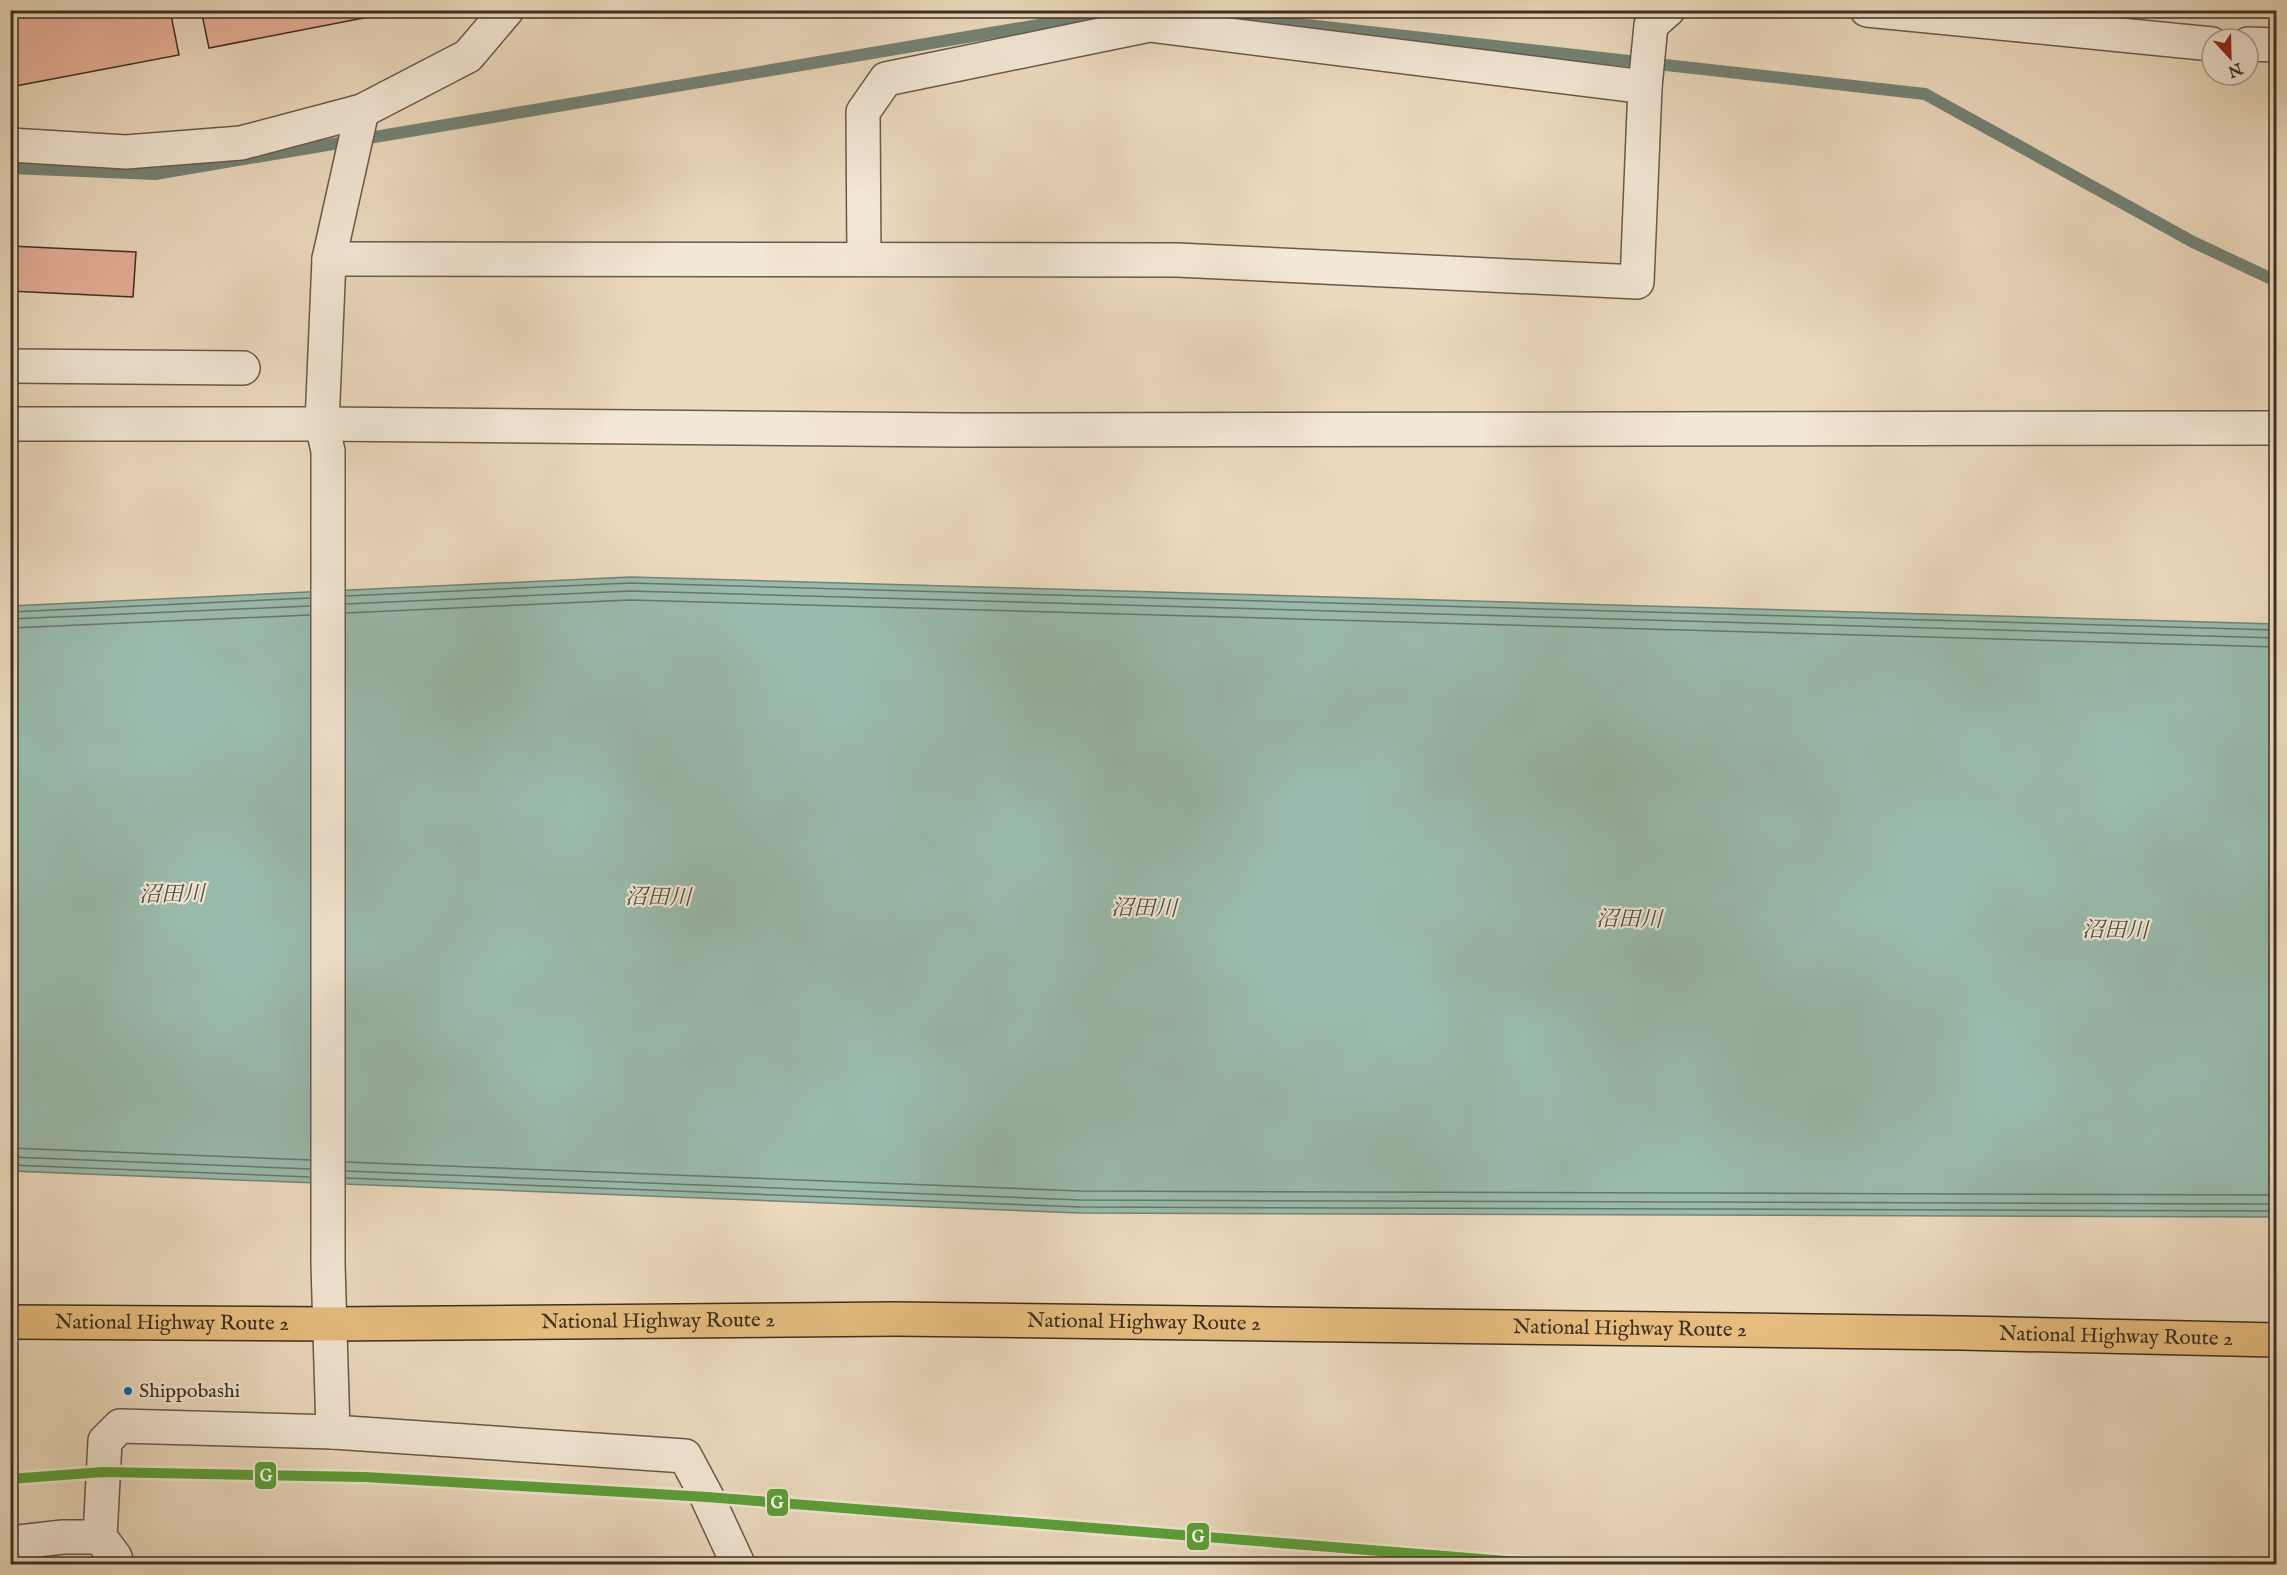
<svg xmlns="http://www.w3.org/2000/svg" width="2287" height="1575" font-family="'IM FELL English','Noto Serif JP',serif">
	<style>
		.water { fill: #99bbad; stroke: #748376; stroke-width: 1.5 }
		.lines { fill: none; stroke-linecap: round; stroke-linejoin: round }
		.shore { stroke: #6a7668; stroke-width: 1.5 }
		.stream { stroke: #748376; stroke-width: 12 }
		.building { fill: #e8b19b; stroke: #3c3023; stroke-width: 1.5 }
		.minor-casing { stroke: #685a4a; stroke-width: 36 }
		.trunk-casing { stroke: #3c3023; stroke-width: 36 }
		.minor { stroke: #f3e7d5; stroke-width: 33 }
		.trunk { stroke: #e6bd7f; stroke-width: 33 }
		.rail-1-casing { stroke: #f3e7d5; stroke-width: 15 }
		.rail-1 { stroke: #5ca039; stroke-width: 10 }
		.bus-dot { fill: #0065bd; stroke: #f3e7d5; stroke-width: 2 }
		.labels { text-anchor: middle; dominant-baseline: central; stroke-width: 4.5; stroke-linejoin: round; paint-order: stroke }
		.bus-label { font-size: 20px; fill: #3c3023; stroke: #f3e7d5; text-anchor: start }
		.street-label { font-size: 21px; fill: #3c3023; stroke: #f3e7d5 }
		.water-label { font-size: 22px; font-style: italic; fill: #4f4c3f; stroke: #f3e7d5 }
		.line-badge { stroke: #f3e7d5; stroke-width: 2 }
		.badge-label { font-size: 16px; text-anchor: middle; font-weight: bold; fill: #fff }
	</style>
	<rect width="100%" height="100%" fill="#ecdabe"/>
	<filter id="stains"><feTurbulence type="fractalNoise" baseFrequency=".00333" numOctaves="4"/><feColorMatrix values="0 0 0 0 .2 0 0 0 0 .09 0 0 0 0 .02 0 0 0 .5 -.17"/></filter>
	<radialGradient id="worn" r=".72"><stop offset=".6" stop-color="#630" stop-opacity="0"/><stop offset="1" stop-color="#630" stop-opacity=".3"/></radialGradient>
	<polygon class="water" points="630,577 2276,624 2276,1217 1080,1213 11,1171 10,606"/>
	<g class="lines">
		<g class="shore">
			<polyline points="346,596 630,583 2276,630"/>
			<polyline points="346,604 630,591 2276,638"/>
			<polyline points="10,612 310,598"/>
			<polyline points="346,613 630,600 2276,647"/>
			<polyline points="10,619 310,606"/>
			<polyline points="10,628 310,615"/>
			<polyline points="10,1148 310,1160"/>
			<polyline points="10,1157 310,1169"/>
			<polyline points="346,1162 1080,1191 2276,1195"/>
			<polyline points="10,1165 310,1177"/>
			<polyline points="346,1171 1080,1200 2276,1204"/>
			<polyline points="346,1178 1080,1207 2276,1211"/>
		</g>
		<g class="stream">
			<polyline points="1173,10 1925,94 2193,242 2276,281"/>
			<polyline points="10,168 155,174 1127,10"/>
		</g>
	</g>
	<g class="building">
		<polygon points="10,10 170,10 179,55 10,87"/>
		<polygon points="201,10 405,10 209,48"/>
		<polygon points="10,246 136,252 133,297 10,291"/>
	</g>
	<g class="lines">
		<g class="minor-casing">
			<g id="minor">
				<polyline points="1867,10 2212,44"/>
				<polyline points="2248,44 2276,45"/>
				<polyline points="10,145 126,152 241,143 362,111 468,56 507,10"/>
				<polyline points="329,259 1177,260 1637,282 1645,87 1651,25 1668,10"/>
				<polyline points="864,259 863,112 886,79 1149,25 1645,87"/>
				<polyline points="10,366 243,368"/>
				<polyline points="10,424 322,424 959,430 2276,428"/>
				<polyline points="333,1432 328,1264 328,451 322,424 329,259 362,111"/>
				<polyline points="10,1543 63,1537 100,1537"/>
				<polyline points="117,1564 115,1557 100,1537 105,1441 120,1426 333,1432 685,1456 707,1497 738,1564"/>
			</g>
		</g>
		<g class="trunk-casing">
			<g id="trunk">
				<path id="s1" d="M10,1322L330,1324L896,1319L1961,1333L2276,1340"/>
			</g>
		</g>
		<use href="#minor" class="minor"/>
		<use href="#trunk" class="trunk"/>
		<g class="rail-1-casing">
			<polyline id="rail-1" points="10,1479 103,1472 365,1477 707,1497 1543,1564"/>
		</g>
		<use href="#rail-1" class="rail-1"/>
	</g>
	<circle class="bus-dot" cx="128" cy="1391" r="5"/>
	<g class="labels">
		<g class="bus-label">
			<text x="139" y="1391">Shippobashi</text>
		</g>
		<g class="street-label">
			<text stroke="none"><textPath href="#s1" startOffset="648">National Highway Route 2</textPath></text>
			<text stroke="none"><textPath href="#s1" startOffset="1134">National Highway Route 2</textPath></text>
			<text stroke="none"><textPath href="#s1" startOffset="162">National Highway Route 2</textPath></text>
			<text stroke="none"><textPath href="#s1" startOffset="1620">National Highway Route 2</textPath></text>
			<text stroke="none"><textPath href="#s1" startOffset="2106">National Highway Route 2</textPath></text>
		</g>
		<g class="water-label">
			<text transform="translate(172 895) rotate(-1)">沼田川</text>
			<text transform="translate(658 898) rotate(1)">沼田川</text>
			<text transform="translate(1144 909) rotate(1)">沼田川</text>
			<text transform="translate(1629 920) rotate(1)">沼田川</text>
			<text transform="translate(2115 931) rotate(1)">沼田川</text>
		</g>
	</g>
	<g class="line-badge">
		<rect x="254" y="1461" width="23" height="29" rx="6" fill="#5ca039"/>
		<rect x="766" y="1488" width="23" height="29" rx="6" fill="#5ca039"/>
		<rect x="1186" y="1522" width="24" height="29" rx="6" fill="#5ca039"/>
	</g>
	<g class="badge-label">
		<text x="266" y="1481">G</text>
		<text x="777" y="1508">G</text>
		<text x="1198" y="1542">G</text>
	</g>
	<rect width="2287" height="1575" fill="none" stroke="#ecdabe" stroke-width="36"/>
	<rect x="12" y="12" width="2263" height="1551" fill="none" stroke="#3c3023" stroke-width="3"/>
	<rect x="18" y="18" width="2251" height="1539" fill="none" stroke="#3c3023" stroke-width="1.5"/>
	<g transform="translate(2230 57) rotate(158)"><circle r="28" fill="#f3e7d5" stroke="#aa9e8e" stroke-width="1.5"/>
	<path d="M0-4.5L10 22L0 15L-10 22Z" fill="#8f2418"/>
	<text y="-9" font-size="16" font-weight="bold" text-anchor="middle" fill="#3c3023">N</text>
	</g>
	<rect width="100%" height="100%" filter="url(#stains)"/>
	<rect width="100%" height="100%" fill="url(#worn)"/>
</svg>
